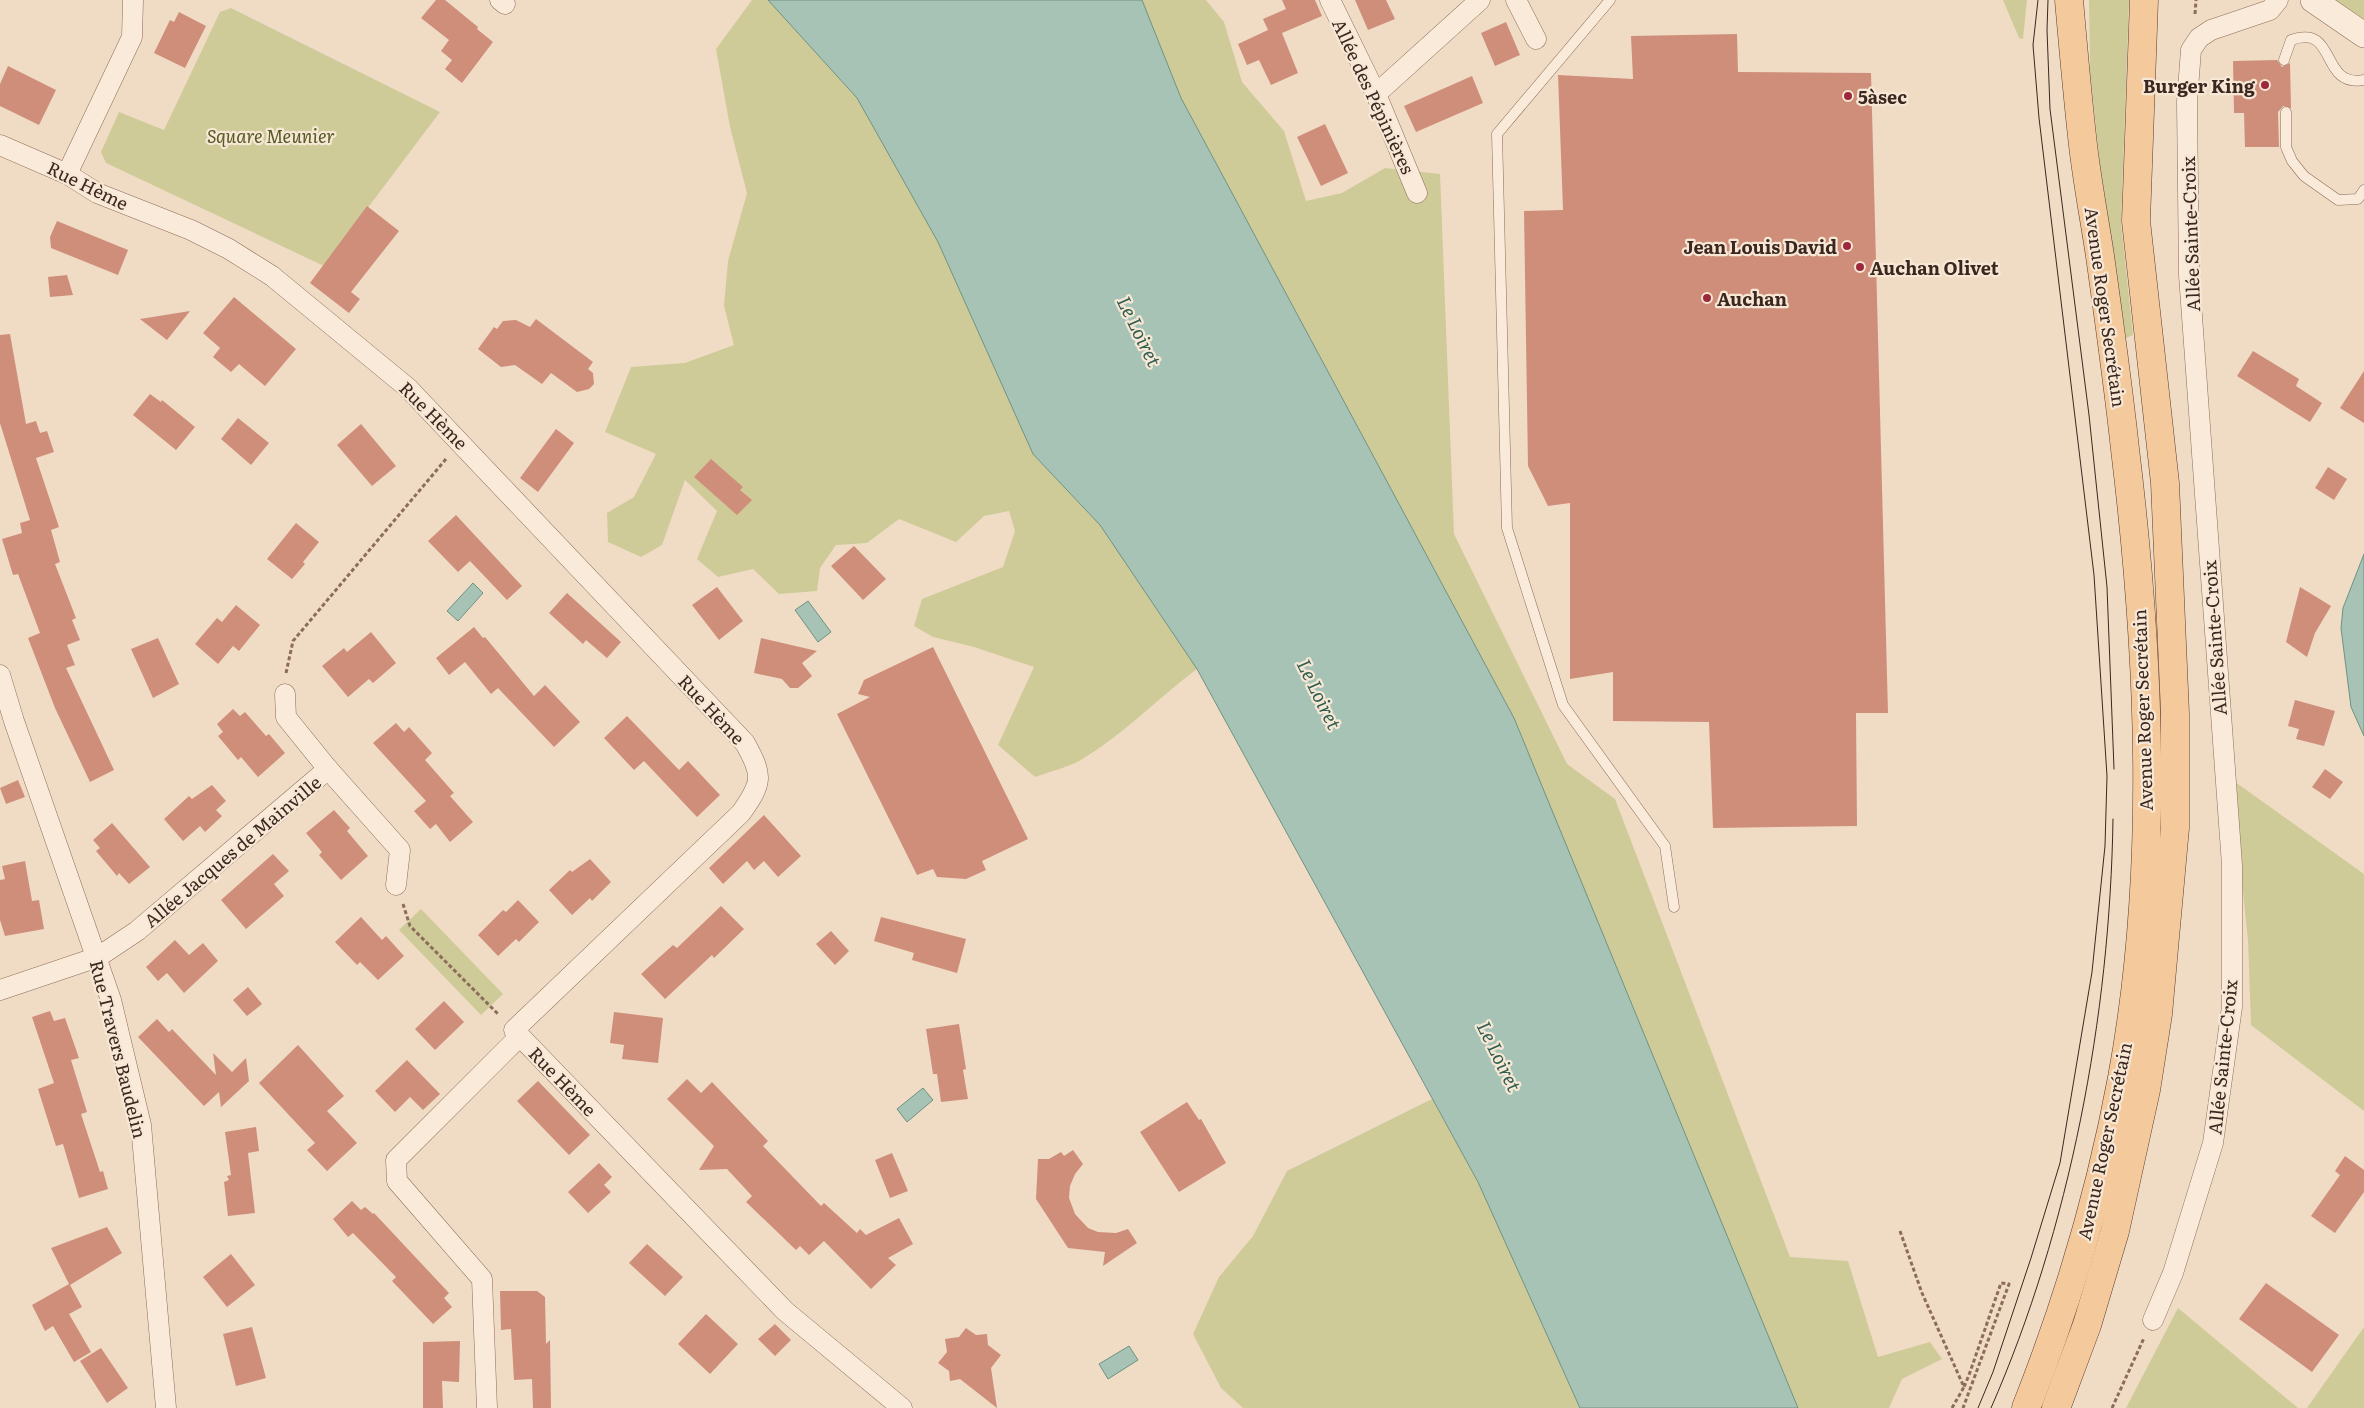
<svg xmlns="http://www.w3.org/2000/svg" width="2364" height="1408" font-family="Literata,serif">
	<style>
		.green { fill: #cfcb98 }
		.water { fill: #a7c3b6; stroke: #6d9282 }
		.building { fill: #cf8e7a }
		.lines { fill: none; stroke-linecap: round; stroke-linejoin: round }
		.service-casing { stroke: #8c6c5a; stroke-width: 11 }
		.minor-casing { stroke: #8c6c5a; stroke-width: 21 }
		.tertiary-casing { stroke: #8c6c5a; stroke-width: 26 }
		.primary-casing { stroke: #5a3b2e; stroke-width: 29 }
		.path { stroke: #8c6c5a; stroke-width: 3; stroke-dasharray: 4 2.5; stroke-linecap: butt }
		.service { stroke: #faead9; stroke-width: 10 }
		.minor { stroke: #faead9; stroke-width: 20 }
		.tertiary { stroke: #faead9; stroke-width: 25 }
		.primary { stroke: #f4c99c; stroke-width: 28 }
		.tram { stroke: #3b271f; stroke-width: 1 }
		.poi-dot { fill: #9d283d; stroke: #f7e7d5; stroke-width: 2 }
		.labels { text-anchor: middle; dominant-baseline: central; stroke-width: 4.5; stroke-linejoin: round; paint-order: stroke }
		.poi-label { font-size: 18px; font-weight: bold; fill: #3b271f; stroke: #f7e7d5; text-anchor: start }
		.street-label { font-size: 18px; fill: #3b271f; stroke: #f7e7d5 }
		.park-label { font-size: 18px; font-style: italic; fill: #555924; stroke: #f7e7d5 }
		.water-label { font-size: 19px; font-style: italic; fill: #2d5c50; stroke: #f7e7d5 }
	</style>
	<rect width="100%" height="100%" fill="#f0dcc5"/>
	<g class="green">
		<path d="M752,0H768L857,98L938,242L1033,454L1100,525L1197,669C1158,698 1121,737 1079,761C1066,768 1049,772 1035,777L998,745L1034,667L974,647L933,637L914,626L922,599L1003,567L1015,531L1009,511L984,516L956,542L899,519L867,543L836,545L820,568L817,591L779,594L753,569L718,577L697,559L717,511L685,480L662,545L641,557L608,542L607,513L634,497L656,454L605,432L631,367L685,363L734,345L724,306L728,261L747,193L730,127L716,49Z"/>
		<polygon points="1142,0 1206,0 1224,22 1242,82 1284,131 1306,201 1342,193 1385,168 1440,174 1454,534 1567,764 1615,799 1790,1257 1848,1261 1878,1357 1930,1342 1942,1359 1902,1379 1889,1408 1798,1408 1514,718 1181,98"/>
		<polygon points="2003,0 2027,0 2023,39 2019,38"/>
		<polygon points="2089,0 2129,0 2121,223 2133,335 2126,338 2101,174 2090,71"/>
		<polygon points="2335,0 2364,0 2364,20"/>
		<polygon points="231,8 440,112 324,266 106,163 101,152 119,112 164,130 220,12"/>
		<polygon points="2231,779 2364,874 2364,1111 2251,1025 2248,940"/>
		<polygon points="421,909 503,994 481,1015 399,930"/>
		<polygon points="1432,1099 1478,1182 1580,1408 1243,1408 1221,1388 1193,1334 1219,1277 1253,1236 1287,1171"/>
		<polygon points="2178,1308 2298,1408 2126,1408"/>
		<polygon points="2364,1327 2364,1408 2307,1408"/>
	</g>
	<g class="water">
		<polygon points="768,0 1142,0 1181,98 1514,718 1798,1408 1580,1408 1478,1182 1197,669 1100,525 1033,454 938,242 857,98"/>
		<polygon points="2364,554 2364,736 2351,707 2341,628 2343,608"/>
		<polygon points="473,583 483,593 458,621 447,611"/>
		<polygon points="808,601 831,632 818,642 795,610"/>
		<polygon points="923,1088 933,1100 907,1122 897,1109"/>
		<polygon points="1129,1346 1138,1360 1108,1379 1099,1364"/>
	</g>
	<g class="building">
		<polygon points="436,0 445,0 478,27 477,29 493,42 462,83 445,69 452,60 441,51 449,40 421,18"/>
		<polygon points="1282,0 1315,0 1322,16 1282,33 1298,73 1271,85 1259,60 1247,65 1238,44 1268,30 1263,19 1286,9"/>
		<polygon points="1355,0 1386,0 1395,19 1368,30"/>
		<polygon points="179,12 206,26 185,68 154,53 170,20 174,22"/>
		<polygon points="1506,22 1520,55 1495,66 1481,33"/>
		<polygon points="1737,34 1738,72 1871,73 1888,713 1856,713 1857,826 1713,828 1709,722 1613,721 1613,672 1570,679 1570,503 1548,506 1528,466 1524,211 1563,210 1558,75 1633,79 1631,36"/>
		<polygon points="2277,60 2282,67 2290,63 2291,108 2283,106 2278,112 2279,147 2245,147 2244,113 2234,113 2233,61"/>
		<polygon points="8,66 56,90 39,125 0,106 0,84"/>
		<polygon points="1472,76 1483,103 1416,132 1404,106"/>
		<polygon points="1325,124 1348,173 1321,186 1297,137"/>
		<polygon points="367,206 399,231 351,292 360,299 349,313 310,283"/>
		<polygon points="57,221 128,250 118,275 51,248 50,237"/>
		<polygon points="67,275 73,295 50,297 48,277"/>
		<polygon points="234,297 296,349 265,386 239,364 231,372 213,357 220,348 203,333"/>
		<polygon points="190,311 167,340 140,319"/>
		<polygon points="536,319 593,362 588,369 593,373 594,384 589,389 577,392 551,373 542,384 515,365 501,367 478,349 494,327 497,329 503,321 516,320 530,327"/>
		<polygon points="10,334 26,424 36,421 40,433 47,431 54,452 36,458 59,527 51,530 60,562 55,564 76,618 72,620 80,640 67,645 75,665 66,668 114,770 90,782 55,708 28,638 40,633 18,574 13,575 2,539 22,533 20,523 30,520 0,423 0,335"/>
		<polygon points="2253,351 2299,379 2296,386 2322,403 2310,422 2237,376"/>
		<polygon points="2364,371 2364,423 2340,408"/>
		<polygon points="150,394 161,402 162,400 195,427 176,450 133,415"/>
		<polygon points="238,418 269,443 251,465 221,439"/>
		<polygon points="361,424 396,466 372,486 337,445"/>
		<polygon points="556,429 574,443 538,492 520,478"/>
		<polygon points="711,459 743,487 740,490 752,500 737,515 694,477"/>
		<polygon points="2328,467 2347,479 2334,500 2315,488"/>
		<polygon points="456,515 522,586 507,600 470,561 458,572 428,541"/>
		<polygon points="296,523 319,542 303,562 305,564 292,579 267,559"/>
		<polygon points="854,546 886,579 863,600 831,566"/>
		<polygon points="717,587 743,621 719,640 692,605"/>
		<polygon points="2300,587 2331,606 2315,633 2307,657 2286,642"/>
		<polygon points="567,593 621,642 607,658 586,640 583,644 549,613"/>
		<polygon points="236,605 260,625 239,651 233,646 218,664 195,644 217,618 222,622"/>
		<polygon points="474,627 483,638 485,637 534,696 545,685 580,722 554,747 498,688 491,694 465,662 449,675 436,658"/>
		<polygon points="371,632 396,663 373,683 369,679 348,697 322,666 344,648 347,652"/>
		<polygon points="158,638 179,684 153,698 131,649"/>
		<polygon points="761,638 817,651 802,663 812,676 798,688 790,688 782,679 754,673"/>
		<polygon points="933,647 1028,839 982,861 986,870 966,879 937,877 933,869 917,875 837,714 870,697 858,694 864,680"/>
		<polygon points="2295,700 2335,711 2324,746 2296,739 2299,729 2288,726"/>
		<polygon points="233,709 240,716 245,712 266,736 269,734 285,753 258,777 241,757 238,760 218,736 223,732 217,724"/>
		<polygon points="627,716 679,770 688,761 720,795 697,817 644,761 634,770 604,738"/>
		<polygon points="396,723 404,732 409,727 432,753 425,760 454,793 450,796 473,822 450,842 436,824 430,829 414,811 426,801 373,743"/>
		<polygon points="2325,769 2343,782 2330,799 2312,787"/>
		<polygon points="18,780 25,797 6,804 0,788"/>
		<polygon points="212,785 226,801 216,810 222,816 205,832 200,826 183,841 164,819 189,796 192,799"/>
		<polygon points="334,810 350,828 347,831 368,856 341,880 319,855 322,852 306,833"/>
		<polygon points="764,815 801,856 778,877 764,861 754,870 747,861 723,884 709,868"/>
		<polygon points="112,823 150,867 129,884 119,873 117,876 96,851 100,848 93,840"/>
		<polygon points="273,854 289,871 274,884 284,896 246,929 221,900"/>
		<polygon points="590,859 611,882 592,901 590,898 572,915 549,890 570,870 572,872"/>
		<polygon points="25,861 32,901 39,900 44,929 5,936 0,920 0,880 5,879 2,866"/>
		<polygon points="518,900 539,922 519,942 516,939 498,956 478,935 503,910 506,912"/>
		<polygon points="721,906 744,929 714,958 712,955 665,999 641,974 673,945 677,948"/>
		<polygon points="361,917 382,940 386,936 404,956 378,980 360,962 357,965 335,942"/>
		<polygon points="881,917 966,939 957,973 912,960 914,953 874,941"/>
		<polygon points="831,931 849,951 835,965 816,944"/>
		<polygon points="175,940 189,955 203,943 218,961 184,993 167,973 158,981 146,967"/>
		<polygon points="248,987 262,1004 247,1016 233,1000"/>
		<polygon points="444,1001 464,1022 435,1050 415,1029"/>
		<polygon points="50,1011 54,1021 65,1018 79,1058 71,1060 87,1112 81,1114 100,1172 103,1171 108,1189 79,1198 63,1144 56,1146 38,1089 54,1083 32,1017"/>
		<polygon points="614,1012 663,1018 658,1063 622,1059 624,1045 610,1043"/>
		<polygon points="157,1019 169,1032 172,1029 216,1075 213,1053 232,1072 246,1058 249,1081 221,1107 219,1092 204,1106 138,1037"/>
		<polygon points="959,1024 966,1069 963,1070 968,1099 941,1102 937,1074 933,1074 926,1029"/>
		<polygon points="298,1045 344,1096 327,1111 357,1143 327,1171 307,1150 315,1143 259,1083"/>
		<polygon points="407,1060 440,1094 423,1110 410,1097 395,1112 375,1091"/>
		<polygon points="687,1079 701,1093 712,1082 768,1141 763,1146 821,1206 824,1203 857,1233 860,1229 866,1235 899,1218 913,1244 888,1258 896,1265 871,1289 824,1241 809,1255 800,1246 796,1250 746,1202 752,1196 727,1169 699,1170 714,1146 667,1099"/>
		<polygon points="538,1081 590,1135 569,1155 517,1101"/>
		<polygon points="1187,1102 1199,1120 1201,1119 1226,1163 1179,1192 1140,1132"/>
		<polygon points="256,1127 259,1151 248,1153 255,1213 228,1216 224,1182 229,1180 227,1176 231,1175 225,1132"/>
		<polygon points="1073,1150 1083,1164 1075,1174 1070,1186 1069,1198 1075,1214 1088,1228 1098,1232 1116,1233 1128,1229 1137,1243 1103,1266 1105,1252 1068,1248 1036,1199 1038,1159 1049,1159 1061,1152 1064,1156"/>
		<polygon points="892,1153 908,1191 890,1198 875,1160"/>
		<polygon points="2345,1156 2364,1170 2364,1192 2335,1233 2311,1216 2340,1175 2335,1171"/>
		<polygon points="599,1163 612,1177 604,1185 611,1192 588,1213 568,1192"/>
		<polygon points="352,1201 361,1210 365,1207 373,1214 374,1213 449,1293 444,1298 452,1307 433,1324 392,1281 396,1277 353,1233 348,1237 333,1219"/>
		<polygon points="107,1227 122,1253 70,1285 82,1307 69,1314 91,1352 74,1362 53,1326 45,1331 32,1305 69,1284 51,1248"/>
		<polygon points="647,1244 683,1277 665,1296 629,1263"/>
		<polygon points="231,1254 255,1285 227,1307 203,1277"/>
		<polygon points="2266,1283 2339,1335 2312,1372 2239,1319"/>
		<polygon points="500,1291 537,1291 545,1297 546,1344 550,1340 551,1408 533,1408 532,1379 514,1380 511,1329 501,1330"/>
		<polygon points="706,1314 738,1344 710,1374 678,1344"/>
		<polygon points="775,1324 791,1340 775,1356 758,1339"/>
		<polygon points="252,1327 266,1378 236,1386 223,1334"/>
		<polygon points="966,1328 976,1335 987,1334 988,1345 1001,1355 991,1368 997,1408 960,1379 950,1381 949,1371 938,1363 947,1352 945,1339 959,1337"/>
		<polygon points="460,1341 459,1382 442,1381 443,1408 423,1408 423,1342"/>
		<polygon points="101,1348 128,1388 107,1403 80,1361"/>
	</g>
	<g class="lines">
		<g class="service-casing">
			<g id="service">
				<polyline points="1610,0 1497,134 1507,528 1563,705 1665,846 1674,907"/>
				<path d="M2284,60L2291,40C2338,23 2319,88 2364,80"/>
				<polyline points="2286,112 2286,147 2292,161 2304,176 2338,200 2358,199 2364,190"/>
			</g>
		</g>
		<g class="minor-casing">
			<g id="minor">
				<polyline points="500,0 505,4"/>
				<polyline points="1330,0 1376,94 1417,193"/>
				<polyline points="1516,0 1536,39"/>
				<polyline points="1376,94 1480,0"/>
				<path d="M0,145L67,174L97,193L191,230L229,249L272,276L408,388L745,743C763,776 763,782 741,813L514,1030L785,1311L902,1408"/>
				<polyline points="67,174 132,37 133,0"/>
				<polyline points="0,675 14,721 111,1000 141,1125 166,1408"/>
				<polyline points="328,769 400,850 396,885"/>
				<polyline points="0,990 98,957 137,931 328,769 286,717 285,694"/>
				<polyline points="2153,1320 2173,1273 2213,1143 2232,1007 2232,865 2189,275 2187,102 2191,50 2199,38 2211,30 2270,10 2278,0"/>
				<polyline points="487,1408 482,1279 397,1181 396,1160 520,1036"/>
			</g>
		</g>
		<g class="tertiary-casing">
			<polyline id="tertiary" points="2313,0 2364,35"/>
		</g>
		<g class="primary-casing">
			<g id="primary">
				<path d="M2026,1408C2068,1302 2101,1191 2122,1078C2160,872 2150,655 2125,449C2118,384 2109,320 2100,256C2094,216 2086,176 2082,136C2077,91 2073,45 2069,0"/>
				<polyline points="2056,1408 2087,1325 2115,1231 2146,1090 2158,1014 2175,828 2175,713 2165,483 2136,221 2144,0"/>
			</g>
		</g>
		<g class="path">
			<polyline points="2195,14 2196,0"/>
			<polyline points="286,673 293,641 446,459"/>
			<polyline points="403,904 410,926 499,1015"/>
			<polyline points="1900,1231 1922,1293 1964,1387 1969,1375 2001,1283 2009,1284 1963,1408"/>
			<polyline points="1952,1408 1964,1387"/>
			<polyline points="2112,1408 2144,1338"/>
		</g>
		<use href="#service" class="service"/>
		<use href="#minor" class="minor"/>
		<use href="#tertiary" class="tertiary"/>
		<use href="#primary" class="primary"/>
		<g class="tram">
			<polyline points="2048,0 2047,30 2050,109 2089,415 2107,587 2114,769"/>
			<polyline points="1978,1408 1993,1372 2031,1258 2060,1163 2092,972 2105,846 2107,776 2094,575 2039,118 2033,45 2038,0"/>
			<path d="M1991,1408C2070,1228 2110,1016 2113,819"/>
		</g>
	</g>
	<g class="poi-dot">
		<circle cx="2265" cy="85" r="5"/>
		<circle cx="1848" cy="96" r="5"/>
		<circle cx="1847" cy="246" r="5"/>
		<circle cx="1860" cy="267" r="5"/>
		<circle cx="1707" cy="298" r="5"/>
	</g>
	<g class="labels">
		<g class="poi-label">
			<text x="2255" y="85" text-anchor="end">Burger King</text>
			<text x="1858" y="96">5àsec</text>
			<text x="1837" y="246" text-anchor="end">Jean Louis David</text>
			<text x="1870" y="267">Auchan Olivet</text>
			<text x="1717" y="298">Auchan</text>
		</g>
		<g class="street-label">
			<text transform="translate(1374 96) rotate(65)">Allée des Pépinières</text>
			<text transform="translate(88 185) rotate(26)">Rue Hème</text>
			<text transform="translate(2190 234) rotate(-92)">Allée Sainte-Croix</text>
			<text transform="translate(2106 307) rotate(82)">Avenue Roger Secrétain</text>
			<text transform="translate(434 415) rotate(45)">Rue Hème</text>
			<text transform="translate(2214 638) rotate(-94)">Allée Sainte-Croix</text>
			<text transform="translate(712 709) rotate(47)">Rue Hème</text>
			<text transform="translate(2142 710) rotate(-92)">Avenue Roger Secrétain</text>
			<text transform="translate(232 851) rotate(-40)">Allée Jacques de Mainville</text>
			<text transform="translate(119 1049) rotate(76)">Rue Travers Baudelin</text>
			<text transform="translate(2222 1057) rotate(-84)">Allée Sainte-Croix</text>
			<text transform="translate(563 1081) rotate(46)">Rue Hème</text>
			<text transform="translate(2104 1141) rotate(-78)">Avenue Roger Secrétain</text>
		</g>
		<g class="park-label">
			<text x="271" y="135">Square Meunier</text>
		</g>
		<g class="water-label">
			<text transform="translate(1140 331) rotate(64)">Le Loiret</text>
			<text transform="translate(1320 694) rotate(64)">Le Loiret</text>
			<text transform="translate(1500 1056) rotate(64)">Le Loiret</text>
		</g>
	</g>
</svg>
